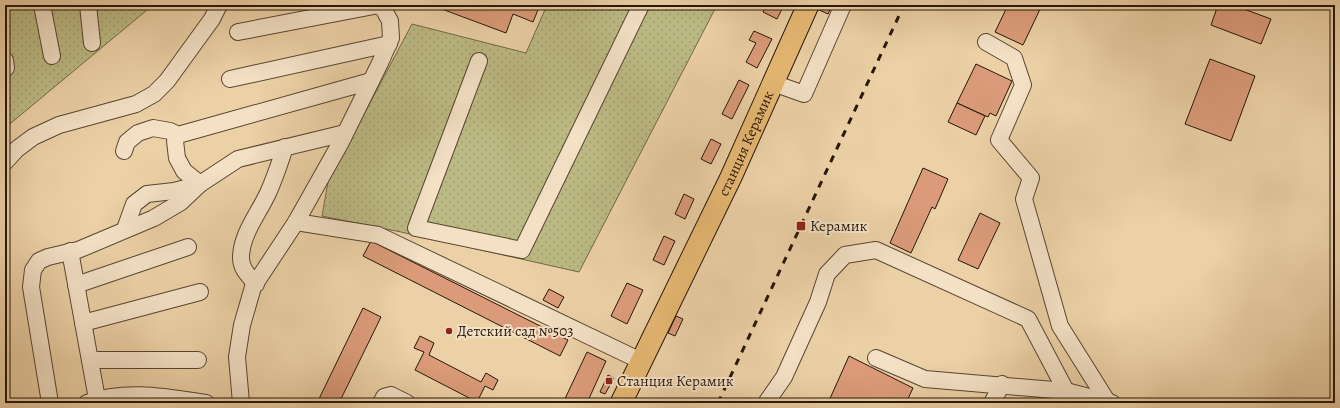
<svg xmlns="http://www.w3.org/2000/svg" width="1340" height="408" font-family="Alegreya,serif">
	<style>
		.park { fill: url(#park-dots); stroke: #726848 }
		.building { fill: #db9b7a; stroke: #27170b }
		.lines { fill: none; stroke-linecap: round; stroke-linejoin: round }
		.minor-casing { stroke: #584532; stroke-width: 18 }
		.major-casing { stroke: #27170b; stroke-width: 23 }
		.minor { stroke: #f3e0c5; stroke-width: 16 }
		.major { stroke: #e6b873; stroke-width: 21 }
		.rail { stroke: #27170b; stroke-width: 3; stroke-dasharray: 7 7; stroke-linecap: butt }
		.poi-dot { fill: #8f2418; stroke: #f3e0c5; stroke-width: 1.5 }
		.labels { text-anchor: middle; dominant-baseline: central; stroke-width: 4; stroke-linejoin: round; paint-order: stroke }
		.street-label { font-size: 15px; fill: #27170b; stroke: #f3e0c5 }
		.poi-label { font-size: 15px; fill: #27170b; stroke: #f3e0c5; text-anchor: start }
	</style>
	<defs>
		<pattern id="park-dots" width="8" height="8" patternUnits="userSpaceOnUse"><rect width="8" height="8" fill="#bcba84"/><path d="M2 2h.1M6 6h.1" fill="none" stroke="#a29f71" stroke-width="1.8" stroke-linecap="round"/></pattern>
	</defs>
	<rect width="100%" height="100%" fill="#ecd0a6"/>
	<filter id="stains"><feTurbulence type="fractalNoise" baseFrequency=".005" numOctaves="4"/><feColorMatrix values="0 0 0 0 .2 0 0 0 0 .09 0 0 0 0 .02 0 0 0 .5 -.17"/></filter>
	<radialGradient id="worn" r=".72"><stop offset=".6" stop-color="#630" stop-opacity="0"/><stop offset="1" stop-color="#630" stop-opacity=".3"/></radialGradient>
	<g class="park">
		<polygon points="5,5 153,5 5,128"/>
		<polygon points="547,5 717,5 579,272 401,232 322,216 328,182 412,24 526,53"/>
	</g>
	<g class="building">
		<polygon points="431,5 540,5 533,22 513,14 506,33"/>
		<polygon points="766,5 784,5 777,19 763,12"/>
		<polygon points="819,5 832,5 828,14 817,9"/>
		<polygon points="1008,5 1042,5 1023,45 995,32"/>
		<polygon points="1218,5 1233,5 1271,19 1261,44 1211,25"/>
		<polygon points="754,31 772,39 757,68 746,62 756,43 749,40"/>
		<polygon points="1210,59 1255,76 1231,141 1185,124"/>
		<polygon points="976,64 1012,81 996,116 990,113 988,117 957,103"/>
		<polygon points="739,80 749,85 732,119 722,114"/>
		<polygon points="957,103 985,116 976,135 948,122"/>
		<polygon points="711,139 721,144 711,164 701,159"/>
		<polygon points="923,168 948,179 935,209 932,207 911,253 890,243"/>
		<polygon points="684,194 694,199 685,219 675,214"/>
		<polygon points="980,213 1000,223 978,269 958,260"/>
		<polygon points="664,236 675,241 664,265 653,260"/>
		<polygon points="371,241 568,340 560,356 363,256"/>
		<polygon points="627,283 643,290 627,324 611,316"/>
		<polygon points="549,289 564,297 558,308 543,300"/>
		<polygon points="363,308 381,317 339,403 317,403"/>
		<polygon points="676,316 683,319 675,336 668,333"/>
		<polygon points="420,336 434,343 429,355 481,382 486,373 498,380 493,390 485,386 477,402 415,370 424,352 414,348"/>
		<polygon points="587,352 606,361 587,403 563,403"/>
		<polygon points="849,356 913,388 906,403 828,403"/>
		<polygon points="608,375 614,378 605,394 600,392"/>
	</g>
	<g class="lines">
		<g class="minor-casing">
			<g id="minor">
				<polyline points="42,5 52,56"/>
				<polyline points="88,5 92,43"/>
				<polyline points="238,32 379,5 384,10 390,21 391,38 380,63 341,142 296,222 253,287 242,325 237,357 241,403"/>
				<polyline points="986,42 1014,58 1023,85 999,140 1031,178 1024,199 1060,326 1107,401"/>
				<polyline points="5,60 6,68"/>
				<polyline points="479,61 416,228 522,250 641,5"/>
				<polyline points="230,79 389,44"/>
				<polyline points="773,83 804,94 843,5"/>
				<polyline points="124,151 127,142 138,133 153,128 170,131 178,135"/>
				<polyline points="5,162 17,149 33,137 59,125 136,104 154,94 167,81 212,19 219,5"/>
				<polyline points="200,184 184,171 177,158 175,141 178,135 371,81"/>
				<polyline points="296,222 378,235 641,361"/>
				<polyline points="125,229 134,204 147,194 174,191 197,185"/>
				<polyline points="70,251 97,399"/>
				<path d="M256,284C249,276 241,269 241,258C241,234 259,213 268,193C275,178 280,162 285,147"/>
				<polyline points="76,285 188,247"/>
				<polyline points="83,323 200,292"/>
				<polyline points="876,358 925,379 1066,391 1112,403"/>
				<polyline points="90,360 198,360"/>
				<polyline points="50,403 31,287 33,270 39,261 48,257 78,250 154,218 181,202 200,184 238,159 345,133"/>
				<path d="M87,403C126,389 166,397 206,403"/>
				<polyline points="381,403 384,397 391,395 407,403"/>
				<polyline points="766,403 784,377 818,302 827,274 845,255 876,250 1028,319 1066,391"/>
				<polyline points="992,403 1002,384"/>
			</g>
		</g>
		<g class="major-casing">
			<g id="major">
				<path id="s1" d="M621,403L731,177L808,5"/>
			</g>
		</g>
		<use href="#minor" class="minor"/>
		<use href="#major" class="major"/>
		<polyline class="rail" points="718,403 904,5"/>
	</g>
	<g class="poi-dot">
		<rect x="796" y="221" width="10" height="10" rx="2"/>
		<circle cx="449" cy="331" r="4"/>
		<rect x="605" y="377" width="8" height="8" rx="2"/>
	</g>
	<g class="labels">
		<g class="street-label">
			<text stroke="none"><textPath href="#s1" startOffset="288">станция Керамик</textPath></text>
		</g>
		<g class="poi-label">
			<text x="810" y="226">Керамик</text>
			<text x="457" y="331">Детский сад №503</text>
			<text x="617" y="381">Станция Керамик</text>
		</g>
	</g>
	<rect width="1340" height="408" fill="none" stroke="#ecd0a6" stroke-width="20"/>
	<rect x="6" y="6" width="1328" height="396" fill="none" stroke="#27170b" stroke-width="2"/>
	<rect x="10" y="10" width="1320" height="388" fill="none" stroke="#27170b"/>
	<rect width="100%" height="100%" filter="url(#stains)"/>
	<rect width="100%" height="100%" fill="url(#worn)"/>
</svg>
